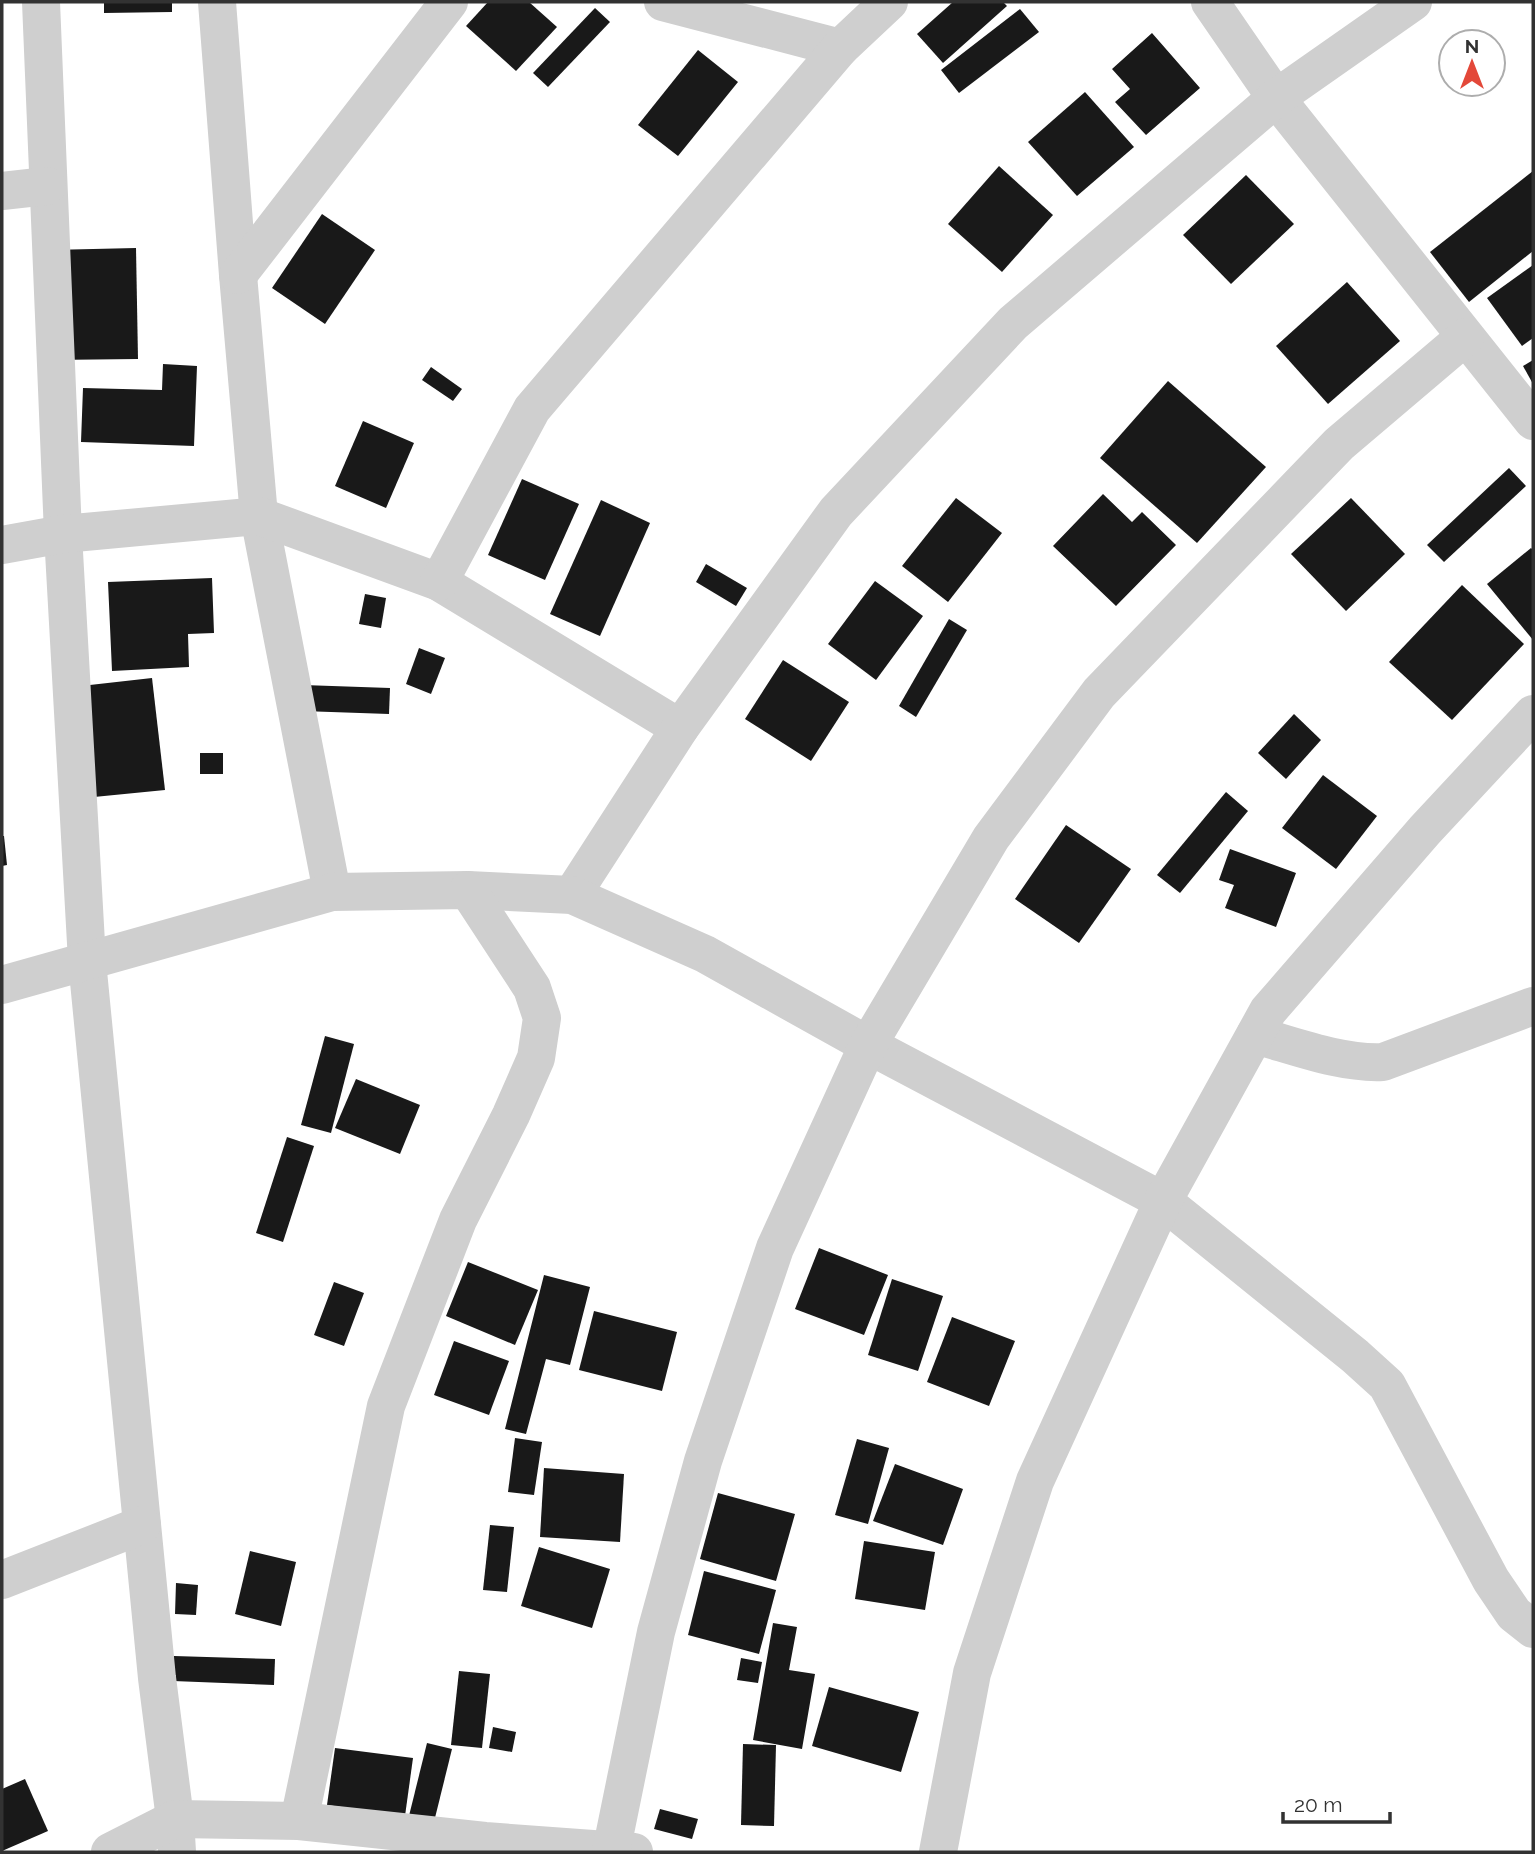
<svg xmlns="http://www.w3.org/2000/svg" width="1535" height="1854" font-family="Raleway,sans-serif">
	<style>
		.building { fill: #191919 }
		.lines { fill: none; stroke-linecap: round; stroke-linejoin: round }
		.minor { stroke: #cfcfcf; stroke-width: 38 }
	</style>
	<rect width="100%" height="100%" fill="#fff"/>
	<g class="building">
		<polygon points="104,2 172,2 172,12 104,13"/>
		<polygon points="488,2 529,2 557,27 516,71 466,26"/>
		<polygon points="953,2 1003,2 1007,6 943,63 917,34"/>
		<polygon points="595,8 610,22 548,87 533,73"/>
		<polygon points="1020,9 1039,32 959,93 941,70"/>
		<polygon points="1152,33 1200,88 1146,135 1115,102 1130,89 1112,69"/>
		<polygon points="698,50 738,82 678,156 638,125"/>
		<polygon points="1085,92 1134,147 1077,196 1028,142"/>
		<polygon points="999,166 1053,215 1002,272 948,224"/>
		<polygon points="1533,171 1533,251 1469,302 1430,252"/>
		<polygon points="1246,175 1294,224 1231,284 1183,235"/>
		<polygon points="322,214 375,250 325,324 272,288"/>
		<polygon points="136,248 138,359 51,360 50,250"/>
		<polygon points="1533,265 1533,338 1522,346 1487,298"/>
		<polygon points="1347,282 1400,341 1328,404 1276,346"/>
		<polygon points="1533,360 1533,384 1523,366"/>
		<polygon points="163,364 197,366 194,446 81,442 83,388 162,390"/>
		<polygon points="431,367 462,389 453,401 422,380"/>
		<polygon points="1168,381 1266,467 1197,543 1100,458"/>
		<polygon points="363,421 414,443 386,508 335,486"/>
		<polygon points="1509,468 1526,486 1444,562 1427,545"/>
		<polygon points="522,479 579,504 545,580 488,555"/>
		<polygon points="1103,494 1132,522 1142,512 1176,545 1116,606 1053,546"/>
		<polygon points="956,498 1002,533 948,602 902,566"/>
		<polygon points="1351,498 1405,554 1346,611 1291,554"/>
		<polygon points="601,500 650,523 600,636 550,614"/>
		<polygon points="1531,548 1533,550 1533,640 1487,584"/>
		<polygon points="706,564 747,588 736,606 696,582"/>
		<polygon points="212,578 214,633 188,634 189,667 112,671 108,582"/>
		<polygon points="875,581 923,616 876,680 828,644"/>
		<polygon points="1462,585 1524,644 1452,720 1389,662"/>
		<polygon points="365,594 386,598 381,628 359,624"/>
		<polygon points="949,619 967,630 916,717 899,706"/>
		<polygon points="419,648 445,658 431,694 406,684"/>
		<polygon points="783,660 849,702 811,761 745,719"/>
		<polygon points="152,678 165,790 94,797 81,686"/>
		<polygon points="303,685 390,688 389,714 302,711"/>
		<polygon points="1294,714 1321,740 1286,779 1258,753"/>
		<rect x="200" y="753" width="23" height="21"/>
		<polygon points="1323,775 1377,816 1336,869 1282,828"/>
		<polygon points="1226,792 1248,811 1180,893 1157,875"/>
		<polygon points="1066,825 1131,869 1079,943 1015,899"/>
		<polygon points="2,836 4,836 7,865 2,866"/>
		<polygon points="1230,849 1296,873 1276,927 1225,908 1234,885 1219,880"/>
		<polygon points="325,1036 354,1044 331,1133 301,1125"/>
		<polygon points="356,1079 420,1105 400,1154 335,1128"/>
		<polygon points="287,1137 314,1146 283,1242 256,1233"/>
		<polygon points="819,1248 888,1275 864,1335 795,1309"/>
		<polygon points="468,1262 538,1290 515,1345 446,1316"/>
		<polygon points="544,1275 590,1287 570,1365 546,1359 526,1434 505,1429"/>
		<polygon points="892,1279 943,1296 918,1371 868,1355"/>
		<polygon points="334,1282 364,1293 344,1346 314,1335"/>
		<polygon points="594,1311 677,1332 662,1391 579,1370"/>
		<polygon points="952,1317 1015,1341 989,1406 927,1382"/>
		<polygon points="454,1341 509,1361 489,1415 434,1395"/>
		<polygon points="515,1438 542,1442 534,1495 508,1492"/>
		<polygon points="857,1439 889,1448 868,1524 835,1515"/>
		<polygon points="895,1464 963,1489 943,1545 873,1521"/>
		<polygon points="544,1468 624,1474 620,1542 540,1537"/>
		<polygon points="718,1493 795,1514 776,1581 700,1559"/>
		<polygon points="490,1525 514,1527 507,1592 483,1590"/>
		<polygon points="864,1541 935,1552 925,1610 855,1599"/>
		<polygon points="539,1547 610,1569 592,1628 521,1606"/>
		<polygon points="250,1551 296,1562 281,1626 235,1614"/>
		<polygon points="704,1571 776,1590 759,1654 688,1635"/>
		<polygon points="176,1583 198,1585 196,1615 175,1614"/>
		<polygon points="773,1623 797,1627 789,1670 815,1674 802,1749 753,1740"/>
		<polygon points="174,1656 275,1659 274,1685 173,1681"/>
		<polygon points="741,1658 762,1662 758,1683 737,1680"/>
		<polygon points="459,1671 490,1674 482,1748 451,1745"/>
		<polygon points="829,1687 919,1712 901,1772 812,1746"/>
		<polygon points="493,1727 516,1732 512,1752 489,1748"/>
		<polygon points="427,1743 452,1749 433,1826 408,1820"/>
		<polygon points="743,1744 776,1745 774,1826 741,1825"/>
		<polygon points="335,1748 413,1758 405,1816 327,1805"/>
		<polygon points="25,1779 48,1831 2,1851 2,1789"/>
		<polygon points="660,1809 698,1819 692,1839 654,1829"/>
	</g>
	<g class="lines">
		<g class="minor">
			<polyline points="41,2 63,534 87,961 157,1678 175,1819 177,1852"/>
			<polyline points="217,2 238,275 259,516 332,892"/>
			<polyline points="663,2 840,48"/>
			<polyline points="1210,2 1276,98 1533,421"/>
			<polyline points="2,191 47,186"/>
			<polyline points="238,275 449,2"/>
			<polyline points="2,545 63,534 259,516 439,582 680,728"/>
			<polyline points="439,582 532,409 840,48 889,2"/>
			<polyline points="572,895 680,728 836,512 1013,323 1276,98 1413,2"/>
			<polyline points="2,985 332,892 468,890 572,895 705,954 868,1045 1163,1201 1355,1356 1387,1385 1491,1580 1514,1614 1533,1629"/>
			<path d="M1255,1035C1295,1046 1341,1064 1383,1062L1533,1006"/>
			<polyline points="2,1580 142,1525"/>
			<polyline points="299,1821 386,1406 458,1220 511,1115 536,1058 542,1018 532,988 468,890"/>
			<polyline points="110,1852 175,1819 299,1821 485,1841 634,1852"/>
			<polyline points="611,1852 656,1632 703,1461 775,1248 868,1045 991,838 1099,693 1339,444 1465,337"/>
			<polyline points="938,1852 972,1673 1035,1481 1163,1201 1268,1011 1425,830 1533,714"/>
		</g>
	</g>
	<rect width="1535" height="1854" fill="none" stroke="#323232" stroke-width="7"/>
	<g transform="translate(1472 63)"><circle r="33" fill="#ffffff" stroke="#adadad" stroke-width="2"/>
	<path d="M0-5L12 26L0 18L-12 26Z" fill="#e34839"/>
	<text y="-10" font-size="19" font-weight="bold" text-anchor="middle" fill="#323232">N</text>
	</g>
	<path d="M1283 1812v10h107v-10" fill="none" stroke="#323232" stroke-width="3.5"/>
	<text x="1294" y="1812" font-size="21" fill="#323232" stroke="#ffffff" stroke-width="5" paint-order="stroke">20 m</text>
</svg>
